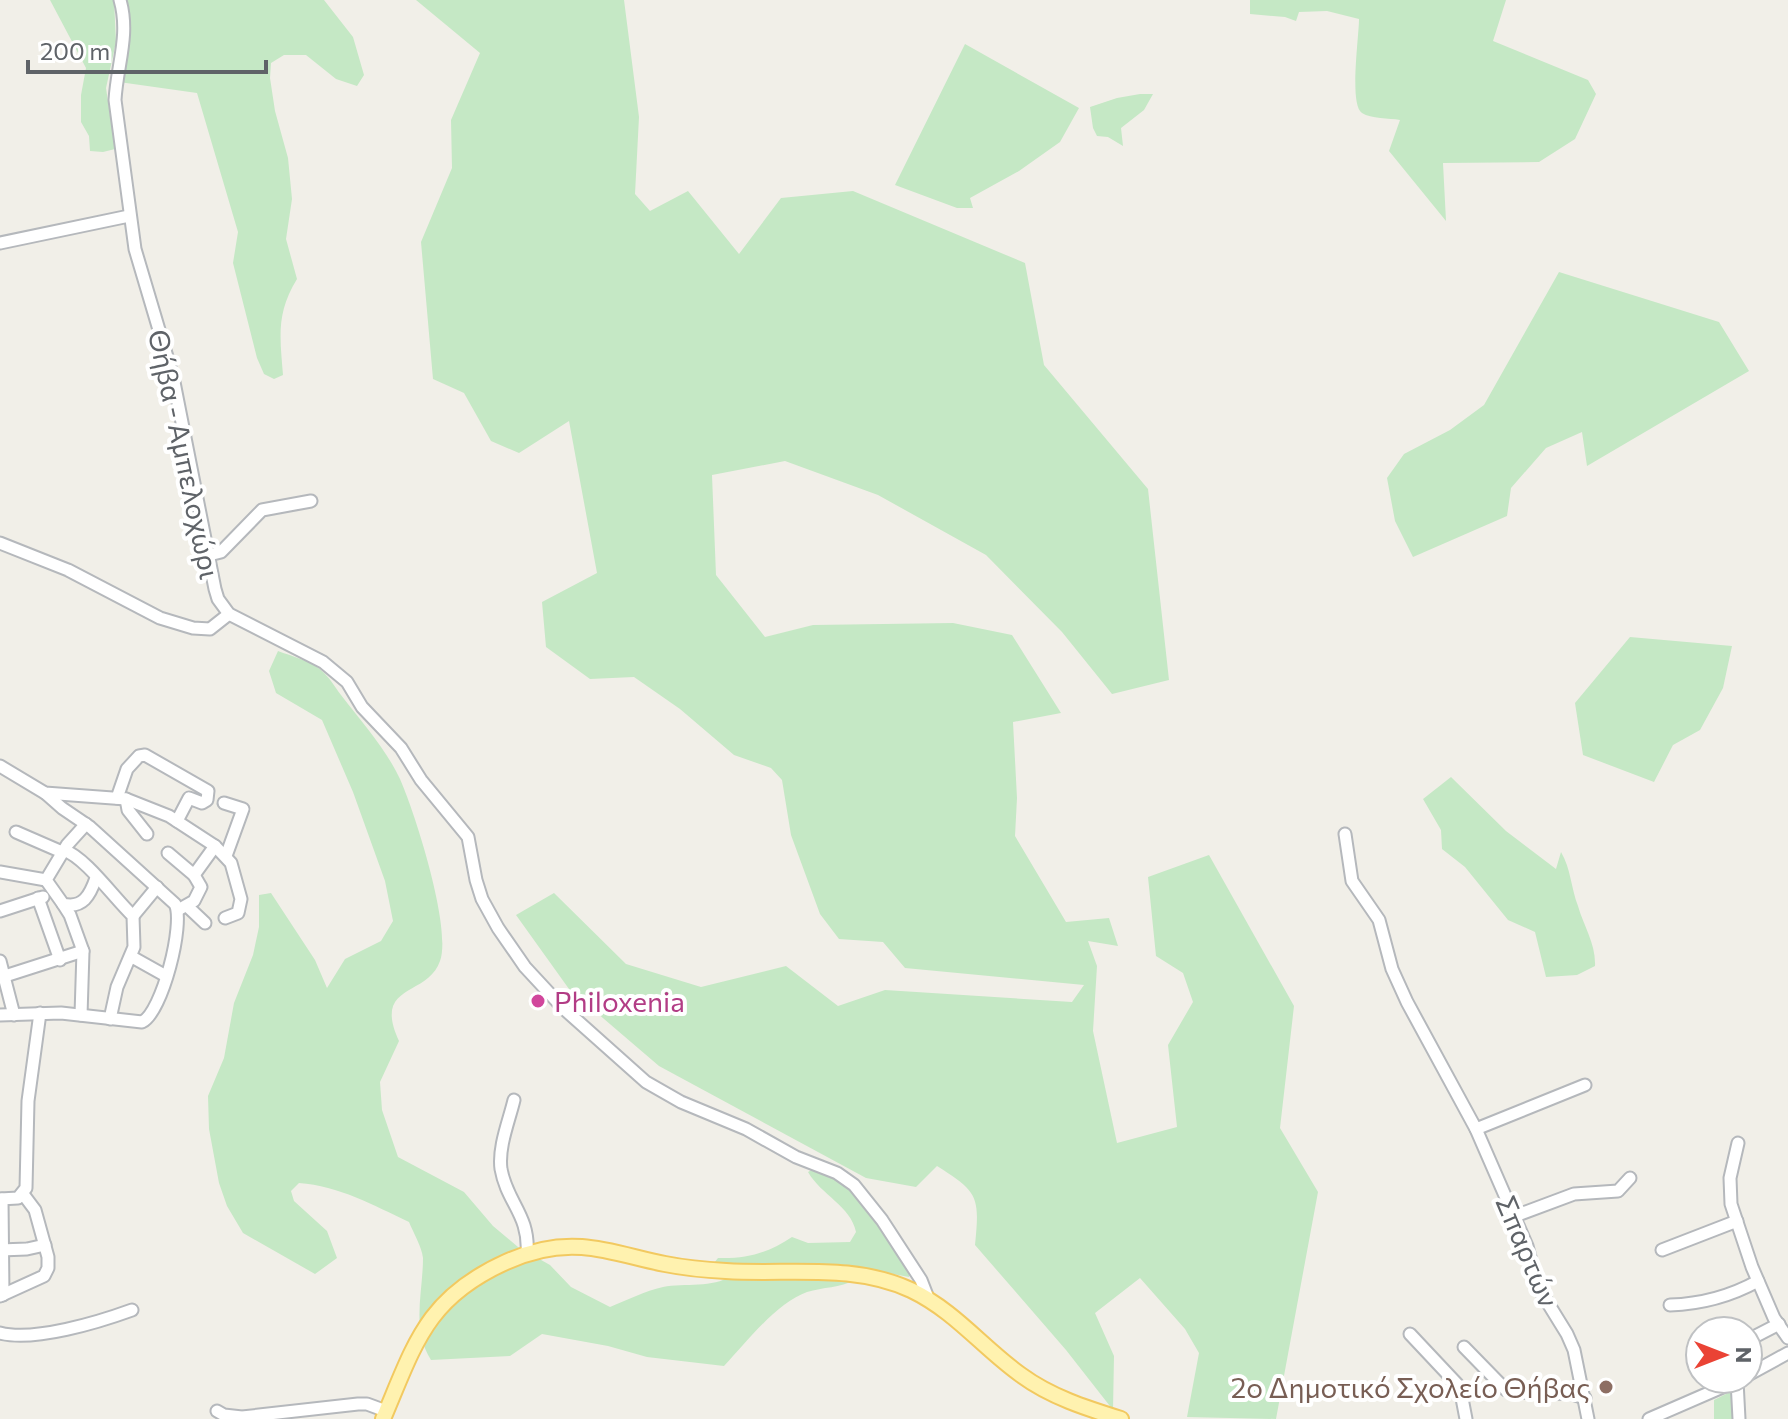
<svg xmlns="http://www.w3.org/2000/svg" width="1788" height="1419" font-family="Commissioner,sans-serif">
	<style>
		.green { fill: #c5e8c5 }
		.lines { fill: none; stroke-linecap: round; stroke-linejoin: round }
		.minor-casing { stroke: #b5b8bc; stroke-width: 15 }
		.major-casing { stroke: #f2c960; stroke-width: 18 }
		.minor { stroke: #fff; stroke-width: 11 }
		.major { stroke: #fff2af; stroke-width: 14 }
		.hotel-dot { fill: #d1479c; stroke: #fff; stroke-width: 3 }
		.education-dot { fill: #8d6e63; stroke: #fff; stroke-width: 3 }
		.labels { text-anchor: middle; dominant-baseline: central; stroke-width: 8; stroke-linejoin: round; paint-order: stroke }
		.street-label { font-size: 28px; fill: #5f6368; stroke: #fff }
		.hotel-label { font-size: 28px; fill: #b23c85; stroke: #fff; text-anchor: start }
		.education-label { font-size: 28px; fill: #785e54; stroke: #fff; text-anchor: end }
	</style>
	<rect width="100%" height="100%" fill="#f1efe8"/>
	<g class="green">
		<polygon points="50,0 114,0 116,42 106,88 115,149 103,152 90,151 89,136 81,122 81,95 86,68"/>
		<path d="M124,0H324L353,37L364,75L357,86L336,79L306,55H284L271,63L270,78L275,111L288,158L292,199L286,239L297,279C276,313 280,337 283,375L274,379L264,374L257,358L233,263L238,232L197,93L119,82C127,54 133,28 124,0Z"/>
		<path d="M416,0H624L639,117L635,194L650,211L688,191L739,254L781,198L853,191L1025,263L1044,365L1148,489L1169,680L1112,694L1062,632L986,555L878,495L785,461L712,475L716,575L765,637L813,625L953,623L1012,635L1061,713L1013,722L1017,798L1015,836L1066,922L1109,918L1118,946L1088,941L1097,966L1093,1031L1117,1143L1177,1127L1168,1045L1193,1002L1183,973L1156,956L1148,877L1209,855L1294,1006L1280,1128L1318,1192L1276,1419L1187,1417L1199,1353L1185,1329L1140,1278L1095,1313L1114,1356L1113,1410L1066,1350L975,1245C980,1196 978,1192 937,1166L916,1187L866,1178L659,1066L569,989L516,915L554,893L626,964L701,987L786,966L838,1006L885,990L1072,1002L1084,985L905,968L883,942L839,939L820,914L791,835L782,780L771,768L734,755L680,709L634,677L590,679L546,647L542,602L597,573L569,421L519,453L491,441L464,393L433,379L421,242L452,168L451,120L480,53Z"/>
		<path d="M1250,0H1506L1493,41L1588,80L1596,94L1575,139L1539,162L1443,163L1446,221L1389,151L1400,120C1389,118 1371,119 1362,113C1349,105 1359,37 1359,19L1327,11L1299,12L1296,21L1285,17L1250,14Z"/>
		<polygon points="965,44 1079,108 1060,142 1019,171 970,198 973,208 957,208 895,185"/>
		<polygon points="1140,94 1153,94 1144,110 1121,128 1123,146 1108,137 1097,136 1093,128 1090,107 1117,98"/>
		<polygon points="1559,272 1719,322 1749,371 1587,466 1582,432 1546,448 1511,488 1507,516 1413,557 1395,521 1387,478 1404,454 1450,430 1484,405"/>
		<polygon points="1630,637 1732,646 1723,688 1700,730 1673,745 1654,782 1583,755 1575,703"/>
		<path d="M278,651C291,656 312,661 322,671C329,677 335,687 341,695C361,721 386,749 400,779C415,813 452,928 440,961C428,997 372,983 399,1041L380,1082L382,1110L398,1157L464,1192L493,1226L518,1247L550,1265L571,1287L610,1307C627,1300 645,1291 663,1287C684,1283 714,1288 730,1276L855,1280C840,1288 823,1287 807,1292C776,1303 746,1343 724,1366L647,1357L608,1346L542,1334L510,1356L431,1360C411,1329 423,1292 423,1258C422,1247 413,1232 409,1222C373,1205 339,1186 299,1183L291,1191L294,1201L327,1231L337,1258L315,1274L243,1233L227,1206L219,1183L209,1129L208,1096L224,1058L234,1003L253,955L259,927V895L271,893L315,960L327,988L345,959L381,941L393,921L385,881L353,792L322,720L276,693L269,671Z"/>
		<path d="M1451,777L1506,831L1556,869L1561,852C1571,869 1571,888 1578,906C1584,927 1596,944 1595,966L1577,975L1546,977L1535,932L1508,920L1465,867L1442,849L1441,830L1423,799Z"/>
		<path d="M813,1169C860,1183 885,1235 910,1273L909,1277L851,1266L755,1267L714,1263L718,1258C747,1259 768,1253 792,1237L808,1243L850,1242L856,1232C851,1206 821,1195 808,1172Z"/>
		<polygon points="1732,1391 1733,1419 1714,1419 1714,1400"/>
	</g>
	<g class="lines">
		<g class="minor-casing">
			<g id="minor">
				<path d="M120,0C130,35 117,65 115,100L135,249L173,377L215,589L218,599L229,614L323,662L347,682L362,707L401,748L421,780L468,837L476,880L482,899L498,928L525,967L563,1008L646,1082L681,1102L746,1129L796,1157L837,1173L854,1185L882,1220L921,1280L928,1298"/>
				<polyline points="0,243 129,216"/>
				<polyline points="0,543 68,570 160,618 193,628 210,629 229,614"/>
				<polyline points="209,555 221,552 262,510 311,501"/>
				<polyline points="0,766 45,793 126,799 169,816 215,846 231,863 241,899 238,913 225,918"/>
				<polyline points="117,798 127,769 139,756 145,755 208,791 207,800 202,803 189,798 177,821"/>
				<polyline points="126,799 128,810 147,834"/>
				<polyline points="224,803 243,809 226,856"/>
				<path d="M86,824L67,845L46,880L63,904C83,909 90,895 96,878"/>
				<polyline points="16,832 62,852"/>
				<polyline points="1345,834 1352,881 1379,920 1392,969 1407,1002 1476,1129 1585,1085"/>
				<path d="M64,850C86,858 114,898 133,916L134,947L117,987L110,1019"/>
				<polyline points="168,853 194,875 201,887 194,901 178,910"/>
				<polyline points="0,872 46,880"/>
				<polyline points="194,875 215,846"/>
				<polyline points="38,898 60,960"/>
				<polyline points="187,906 205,923"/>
				<polyline points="0,911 43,897"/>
				<polyline points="133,916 157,887"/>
				<polyline points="132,957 166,976"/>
				<polyline points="0,961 14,1015"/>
				<polyline points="5,976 83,951 70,915 63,904"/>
				<path d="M0,1015L61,1013L142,1022C162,1013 185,923 175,904L90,827L62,808L45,793"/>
				<polyline points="81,1015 83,951"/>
				<path d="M514,1100C509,1121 498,1147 501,1169C507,1203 530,1215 527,1254"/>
				<polyline points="1476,1129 1527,1246 1538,1287 1567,1334 1574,1350 1588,1419"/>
				<polyline points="1738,1143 1730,1178 1731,1204 1752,1267 1774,1318 1788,1338"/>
				<polyline points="0,1199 18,1198 26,1188 28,1101 40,1013"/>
				<polyline points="2,1199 3,1295"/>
				<polyline points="1515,1216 1574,1194 1618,1191 1630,1178"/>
				<polyline points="0,1250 27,1249 45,1245"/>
				<polyline points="1662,1250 1737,1221"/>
				<polyline points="0,1296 44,1276 48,1268 48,1257 35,1210 23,1194"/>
				<path d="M1670,1305C1702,1304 1729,1297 1758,1281"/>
				<path d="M0,1333C34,1342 99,1322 132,1310"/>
				<polyline points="1410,1334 1457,1384 1461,1393 1466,1419"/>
				<polyline points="1748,1340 1779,1324"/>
				<polyline points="1464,1347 1506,1390 1540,1394 1569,1393 1585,1398"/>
				<polyline points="1748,1375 1788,1353"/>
				<polyline points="1737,1381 1739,1419"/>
				<polyline points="217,1411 224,1415 242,1417 358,1404 367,1404 386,1411"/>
				<polyline points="1649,1419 1741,1379"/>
			</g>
		</g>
		<g class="major-casing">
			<path id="major" d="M383,1419C415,1344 426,1298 506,1262C530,1251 555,1245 582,1247C610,1249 638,1259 665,1264C685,1268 705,1270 726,1271C788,1275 853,1263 911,1290C955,1311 983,1348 1021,1375C1051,1397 1086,1408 1121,1419"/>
		</g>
		<use href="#minor" class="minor"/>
		<use href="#major" class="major"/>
	</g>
	<circle class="hotel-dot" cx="538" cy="1001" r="8"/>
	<circle class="education-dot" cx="1606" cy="1387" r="8"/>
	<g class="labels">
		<g class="street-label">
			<text transform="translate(185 454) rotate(78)">Θήβα - Αμπελοχώρι</text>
			<text transform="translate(1528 1251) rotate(67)">Σπαρτών</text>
		</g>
		<g class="hotel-label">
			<text x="554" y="1001">Philoxenia</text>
		</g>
		<g class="education-label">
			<text x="1590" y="1387">2ο Δημοτικό Σχολείο Θήβας</text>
		</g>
	</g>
	<g transform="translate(1724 1355) rotate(90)"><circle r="38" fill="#ffffff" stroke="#bfc1c3" stroke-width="2"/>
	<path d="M0-6L14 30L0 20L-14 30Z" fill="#ea4335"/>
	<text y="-12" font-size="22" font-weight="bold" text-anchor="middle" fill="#5f6368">N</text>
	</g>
	<path d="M28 60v12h238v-12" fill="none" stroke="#5f6368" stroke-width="4"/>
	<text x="40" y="60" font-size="24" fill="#5f6368" stroke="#ffffff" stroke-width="6" paint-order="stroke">200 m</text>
</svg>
